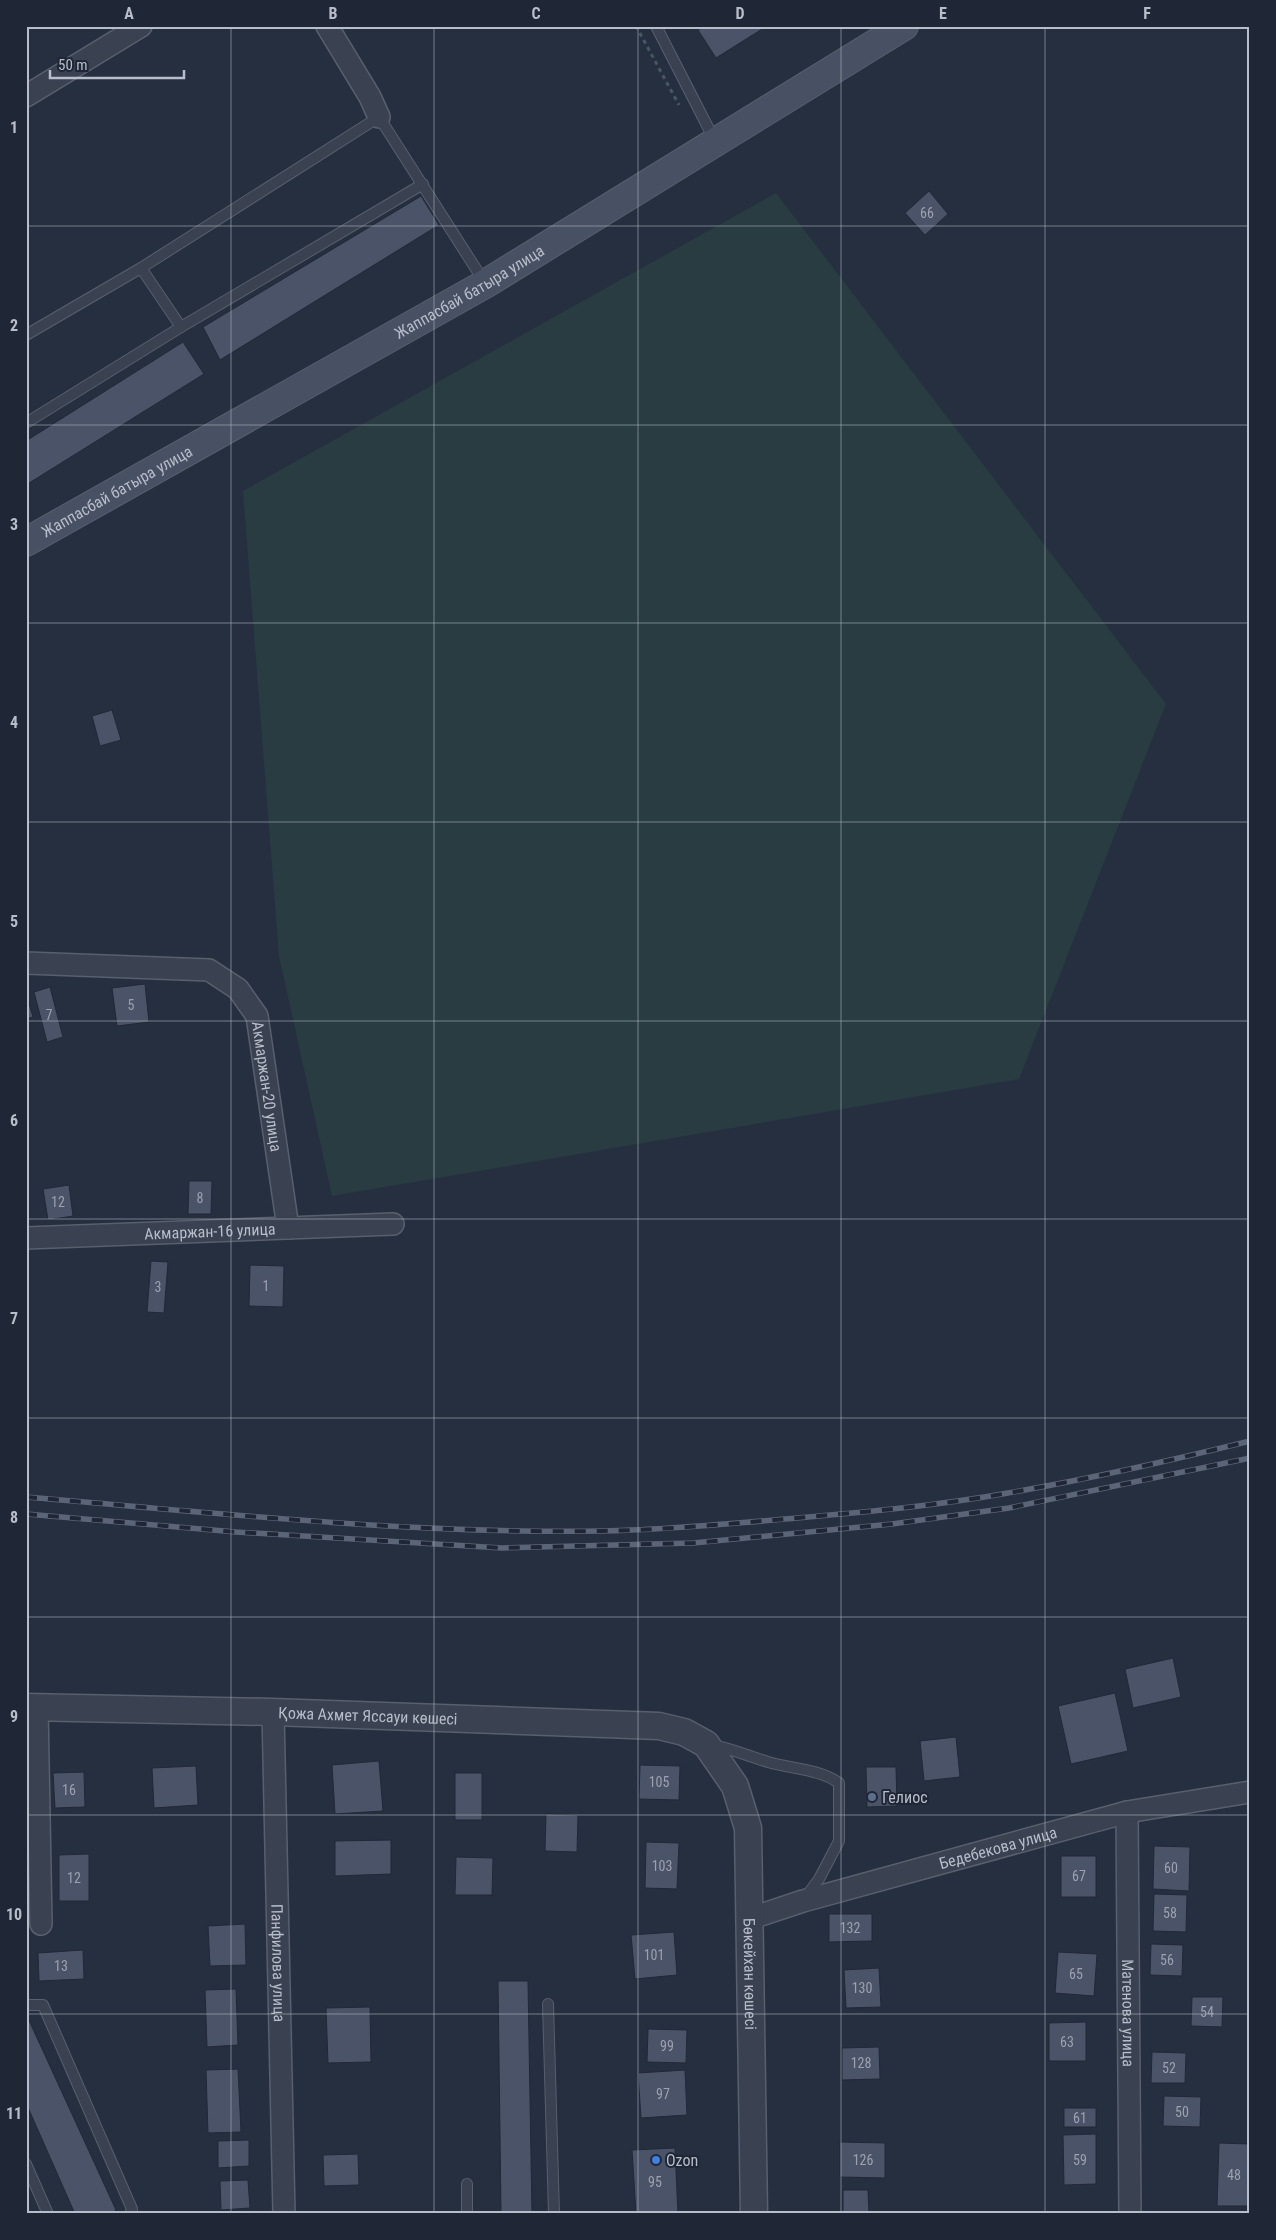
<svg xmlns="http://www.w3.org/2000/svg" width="1276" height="2240" font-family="'Roboto Condensed',sans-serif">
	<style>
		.green { fill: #283c41 }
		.building { fill: #4a5367; stroke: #212837 }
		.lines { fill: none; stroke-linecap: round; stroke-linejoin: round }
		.service-casing { stroke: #585f6d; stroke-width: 12 }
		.minor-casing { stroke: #585f6d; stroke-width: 24 }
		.tertiary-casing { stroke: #585f6d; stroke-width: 29 }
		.secondary-casing { stroke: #585f6d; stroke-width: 30 }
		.path { stroke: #46595e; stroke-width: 3; stroke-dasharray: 4 4; stroke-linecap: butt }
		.service { stroke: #3a4150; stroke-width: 10 }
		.minor { stroke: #3a4150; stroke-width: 21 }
		.tertiary { stroke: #3a4150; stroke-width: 26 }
		.secondary { stroke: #485063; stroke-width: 28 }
		.rail-casing { stroke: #5c6577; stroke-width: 5.5 }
		.rail { stroke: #1f2635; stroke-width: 4; stroke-dasharray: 11; stroke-linecap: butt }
		.grid { fill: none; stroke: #b7bdca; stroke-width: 1; stroke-opacity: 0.55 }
		.service-dot { fill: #5c6f8a; stroke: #1f2635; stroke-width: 2 }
		.shop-dot { fill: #3f7fe0; stroke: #1f2635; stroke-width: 2 }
		.labels { text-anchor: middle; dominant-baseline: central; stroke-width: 4; stroke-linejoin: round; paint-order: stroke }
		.number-label { font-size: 14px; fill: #9ca2b1 }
		.street-label { font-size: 16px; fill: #b7bdca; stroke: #1f2635 }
		.poi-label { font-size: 16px; fill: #b7bdca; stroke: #1f2635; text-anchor: start }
		.neatline { fill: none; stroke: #b7bdca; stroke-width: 2 }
		.grid-label { font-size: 16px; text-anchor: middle; font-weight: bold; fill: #b7bdca }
	</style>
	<rect width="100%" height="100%" fill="#262f40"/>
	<polygon class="green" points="776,193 1166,704 1019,1079 332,1196 279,956 243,491"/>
	<g class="building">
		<polygon points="704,26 767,26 716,58 698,30"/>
		<polygon points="929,191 948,214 925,235 905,213"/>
		<polygon points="421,196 439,225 220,360 203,327"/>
		<polygon points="183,342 204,374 26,485 26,441"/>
		<polygon points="112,710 121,740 100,746 92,716"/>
		<polygon points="145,984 149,1022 117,1026 112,988"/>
		<polygon points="50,987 63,1037 47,1042 34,992"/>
		<polygon points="26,994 33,1017 26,1019"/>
		<polygon points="189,1181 212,1181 211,1214 188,1214"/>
		<polygon points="69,1185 73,1216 48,1220 43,1189"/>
		<polygon points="151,1261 168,1262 164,1313 147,1312"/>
		<polygon points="250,1265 284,1266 283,1307 249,1306"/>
		<polygon points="1173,1658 1181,1697 1133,1708 1125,1669"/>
		<polygon points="1115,1693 1128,1751 1071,1764 1058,1706"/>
		<polygon points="956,1737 960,1777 924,1781 920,1741"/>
		<polygon points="379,1761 383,1811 335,1814 332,1765"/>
		<polygon points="640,1765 680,1766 679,1800 639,1799"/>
		<polygon points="196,1766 198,1805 154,1808 152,1768"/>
		<polygon points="866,1767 896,1767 897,1806 867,1807"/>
		<polygon points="84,1772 85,1807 55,1808 53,1773"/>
		<rect x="455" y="1773" width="27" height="47"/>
		<polygon points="546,1814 578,1815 577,1852 545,1851"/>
		<polygon points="391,1840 391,1874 335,1876 335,1841"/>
		<polygon points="646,1842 679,1843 677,1889 645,1888"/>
		<polygon points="1154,1846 1190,1847 1189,1891 1153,1889"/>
		<polygon points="89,1854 89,1901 59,1901 59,1855"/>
		<rect x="1061" y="1856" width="35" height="41"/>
		<polygon points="456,1857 493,1858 492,1895 455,1895"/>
		<polygon points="1154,1894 1187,1895 1186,1932 1153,1931"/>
		<polygon points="829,1914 872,1914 872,1941 829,1942"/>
		<polygon points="245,1924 246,1965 210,1966 208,1926"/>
		<polygon points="674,1932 677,1975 635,1979 631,1935"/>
		<polygon points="1151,1944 1183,1945 1182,1976 1150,1975"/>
		<polygon points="83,1950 84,1979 39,1981 38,1953"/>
		<polygon points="1058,1952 1097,1954 1094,1996 1055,1993"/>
		<polygon points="879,1968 881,2007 846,2008 844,1970"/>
		<polygon points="498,1981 528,1981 532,2214 501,2214"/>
		<polygon points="236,1989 238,2045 207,2047 205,1990"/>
		<polygon points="1192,1997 1223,1997 1222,2027 1191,2026"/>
		<polygon points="370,2007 371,2062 328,2063 326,2008"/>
		<polygon points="27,2016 116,2210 110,2214 75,2214 26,2103"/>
		<polygon points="1086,2022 1086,2061 1049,2061 1049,2023"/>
		<polygon points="648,2029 687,2030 686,2063 647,2062"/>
		<polygon points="879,2047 880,2079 842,2080 842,2048"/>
		<polygon points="1152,2052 1186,2053 1185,2083 1151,2083"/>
		<polygon points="238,2069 241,2132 208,2133 206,2070"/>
		<polygon points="685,2070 687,2115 641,2118 638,2073"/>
		<polygon points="1164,2096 1201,2097 1200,2127 1163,2126"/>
		<rect x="1064" y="2108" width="32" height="19"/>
		<polygon points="1096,2134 1096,2184 1064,2185 1063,2135"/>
		<polygon points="249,2140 249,2166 218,2168 218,2141"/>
		<polygon points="840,2142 885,2143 885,2178 840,2177"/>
		<polygon points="1219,2143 1250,2144 1250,2206 1217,2206"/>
		<polygon points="675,2148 678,2214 636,2214 632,2150"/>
		<polygon points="358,2154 359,2185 324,2186 323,2155"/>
		<polygon points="248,2180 250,2208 221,2210 220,2181"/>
		<polygon points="843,2190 868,2190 869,2214 843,2214"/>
	</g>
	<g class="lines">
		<g class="service-casing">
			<g id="service">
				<polyline points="656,26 715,141"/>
				<polyline points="141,268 181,327"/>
				<polyline points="26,335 141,268 379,117 485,283"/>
				<polyline points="26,423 181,327 423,184"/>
				<path d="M712,1745C733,1749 748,1756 768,1762C792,1769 819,1769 839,1783V1841L819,1879L805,1898"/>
				<polyline points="548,2004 554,2214"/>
				<polyline points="26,2005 43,2005 132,2209 130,2214"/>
				<polyline points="26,2164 48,2214"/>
				<polyline points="467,2184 467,2214"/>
			</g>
		</g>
		<g class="minor-casing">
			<g id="minor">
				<polyline points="327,26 370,97 379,117"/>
				<polyline points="26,96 141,26"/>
				<path id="s1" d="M26,963L209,970L238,989L257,1016L288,1228"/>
				<path id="s2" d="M26,1238L393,1224"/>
				<polyline points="37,1707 41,1924"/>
				<path id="s3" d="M273,1712L284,2214"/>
				<path id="s4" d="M1127,1812L1130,2214"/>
				<path id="s5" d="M749,1919L803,1901L1127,1812L1250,1792"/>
			</g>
		</g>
		<g class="tertiary-casing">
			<g id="tertiary">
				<path id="s6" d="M26,1707L273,1712L659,1726L684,1732L706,1744L735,1786L748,1828L754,2214"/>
			</g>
		</g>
		<g class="secondary-casing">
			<g id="secondary">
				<path id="s7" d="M26,542L485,284L904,26"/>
			</g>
		</g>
		<polyline class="path" points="636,26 679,105"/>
		<use href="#service" class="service"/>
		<use href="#minor" class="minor"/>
		<use href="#tertiary" class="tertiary"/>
		<use href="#secondary" class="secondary"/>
		<g class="rail-casing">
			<g id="rail">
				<path d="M26,1497C217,1513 409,1534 601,1531C658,1530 717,1525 774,1520C852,1513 930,1507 1008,1493C1089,1479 1169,1461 1250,1441"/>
				<polyline points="26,1514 236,1532 502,1548 693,1543 892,1524 1009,1508 1250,1458"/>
			</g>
		</g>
		<use href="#rail" class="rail"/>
	</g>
	<path class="grid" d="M231,26V2214M434,26V2214M638,26V2214M841,26V2214M1045,26V2214M26,226H1250M26,425H1250M26,623H1250M26,822H1250M26,1021H1250M26,1219H1250M26,1418H1250M26,1617H1250M26,1815H1250M26,2014H1250"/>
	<circle class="service-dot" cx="872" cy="1797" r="5"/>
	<circle class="shop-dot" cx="656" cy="2160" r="5"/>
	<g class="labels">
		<g class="number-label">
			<text x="927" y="213">66</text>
			<text x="131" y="1005">5</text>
			<text x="49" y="1015">7</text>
			<text x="200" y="1198">8</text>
			<text x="58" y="1202">12</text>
			<text x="266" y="1286">1</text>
			<text x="158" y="1287">3</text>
			<text x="659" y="1782">105</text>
			<text x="69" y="1790">16</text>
			<text x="662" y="1866">103</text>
			<text x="1171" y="1868">60</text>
			<text x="1079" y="1876">67</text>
			<text x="74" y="1878">12</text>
			<text x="1170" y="1913">58</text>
			<text x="850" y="1928">132</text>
			<text x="654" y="1955">101</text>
			<text x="1167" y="1960">56</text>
			<text x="61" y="1966">13</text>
			<text x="1076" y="1974">65</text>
			<text x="862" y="1988">130</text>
			<text x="1207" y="2012">54</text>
			<text x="1067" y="2042">63</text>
			<text x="667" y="2046">99</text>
			<text x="861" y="2063">128</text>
			<text x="1169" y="2068">52</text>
			<text x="663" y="2094">97</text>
			<text x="1182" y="2112">50</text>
			<text x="1080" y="2118">61</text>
			<text x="863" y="2160">126</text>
			<text x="1080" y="2160">59</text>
			<text x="1234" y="2175">48</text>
			<text x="655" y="2182">95</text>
		</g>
		<g class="street-label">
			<text stroke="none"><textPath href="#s7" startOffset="509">Жаппасбай батыра улица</textPath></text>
			<text stroke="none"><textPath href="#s7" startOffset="104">Жаппасбай батыра улица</textPath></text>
			<text stroke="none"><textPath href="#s1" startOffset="322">Акмаржан-20 улица</textPath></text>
			<text stroke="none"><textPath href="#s2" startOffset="184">Акмаржан-16 улица</textPath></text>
			<text stroke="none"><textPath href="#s6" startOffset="342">Қожа Ахмет Яссауи көшесі</textPath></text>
			<text stroke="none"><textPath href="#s5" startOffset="259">Бедебекова улица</textPath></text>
			<text stroke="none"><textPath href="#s3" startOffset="251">Панфилова улица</textPath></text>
			<text stroke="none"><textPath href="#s6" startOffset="925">Бөкейхан көшесі</textPath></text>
			<text stroke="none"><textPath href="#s4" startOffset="201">Матенова улица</textPath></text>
		</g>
		<g class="poi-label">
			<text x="882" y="1797">Гелиос</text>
			<text x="666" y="2160">Ozon</text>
		</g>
	</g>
	<rect width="1276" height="2240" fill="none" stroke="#1f2635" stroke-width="55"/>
	<path d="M50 70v8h134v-8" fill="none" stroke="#b7bdca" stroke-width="2.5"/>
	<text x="58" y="70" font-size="15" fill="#b7bdca" stroke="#1f2635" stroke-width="4" paint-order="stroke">50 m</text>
	<rect x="28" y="28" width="1220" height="2184" class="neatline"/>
	<g class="grid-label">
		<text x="129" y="19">A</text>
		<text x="333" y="19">B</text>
		<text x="536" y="19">C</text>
		<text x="740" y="19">D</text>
		<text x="943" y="19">E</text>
		<text x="1147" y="19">F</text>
		<text x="14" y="133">1</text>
		<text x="14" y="331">2</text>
		<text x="14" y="530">3</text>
		<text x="14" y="728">4</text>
		<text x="14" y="927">5</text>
		<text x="14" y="1126">6</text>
		<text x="14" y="1324">7</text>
		<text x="14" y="1523">8</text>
		<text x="14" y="1722">9</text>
		<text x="14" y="1920">10</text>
		<text x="14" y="2119">11</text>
	</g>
</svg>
